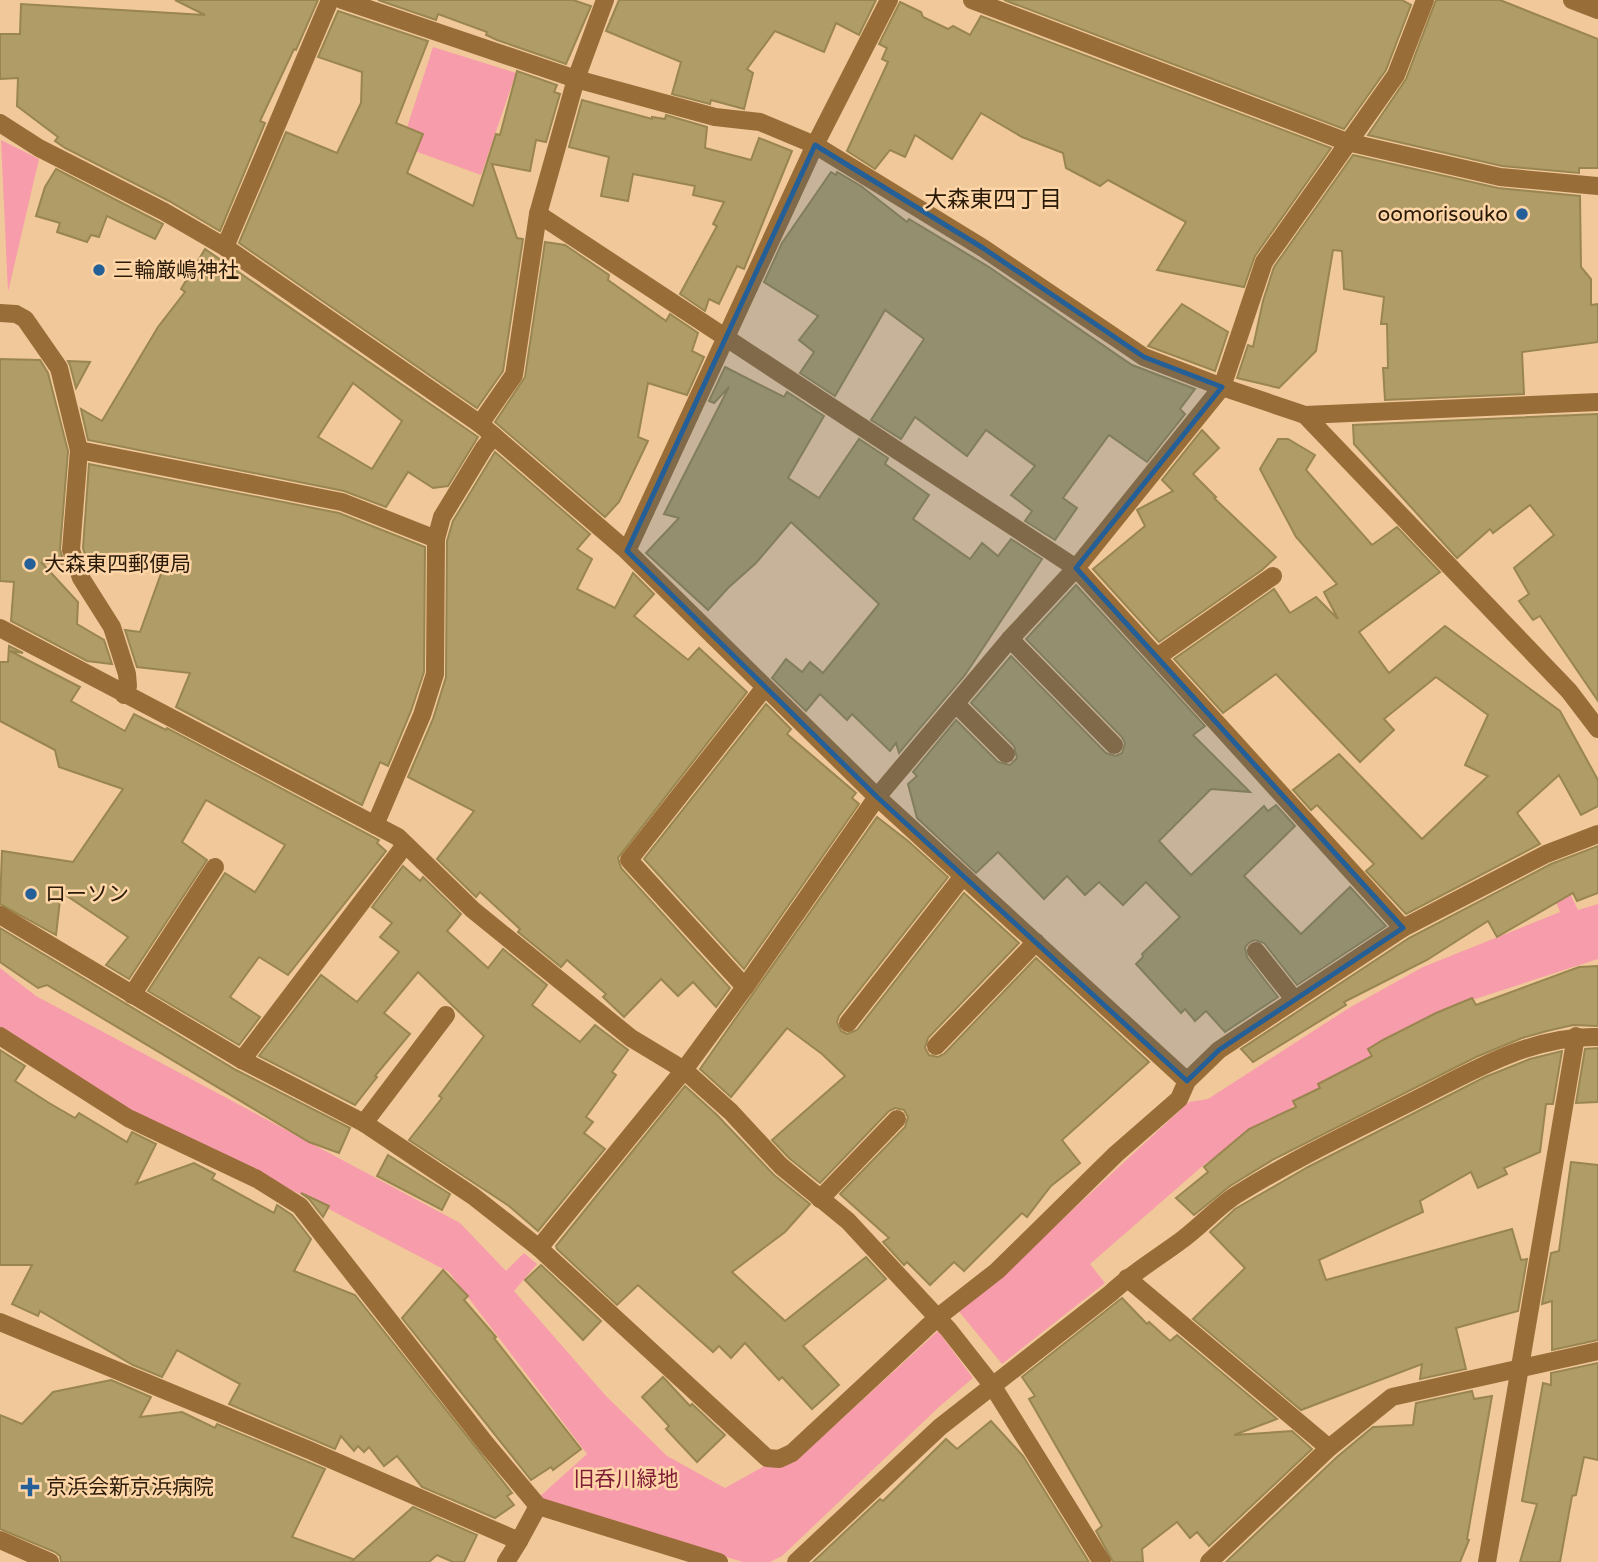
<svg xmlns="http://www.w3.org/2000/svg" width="1598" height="1562" font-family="'Varela Round','Noto Sans JP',sans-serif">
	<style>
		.green { fill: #f79caa }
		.building { fill: #b09c66; stroke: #99854f; stroke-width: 2; fill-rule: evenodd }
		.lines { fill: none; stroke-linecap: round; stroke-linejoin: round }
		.minor { stroke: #986d38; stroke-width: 18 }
		.marked { fill: #246097; fill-opacity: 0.2; stroke: #246097; stroke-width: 5; stroke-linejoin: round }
		.poi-dot { fill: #246097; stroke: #fed5a7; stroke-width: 2.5 }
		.labels { text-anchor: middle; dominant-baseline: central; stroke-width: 5; stroke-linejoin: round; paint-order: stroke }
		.poi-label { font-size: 21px; fill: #291a08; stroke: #fed5a7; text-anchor: start }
		.park-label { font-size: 21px; fill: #801e38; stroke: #fed5a7 }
		.neighbourhood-label { font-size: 23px; fill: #291a08; stroke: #fed5a7 }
	</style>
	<rect width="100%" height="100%" fill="#f1c89a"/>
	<g class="green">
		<polygon points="433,47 516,73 481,175 401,146"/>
		<polygon points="1,140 39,159 8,292"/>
		<polygon points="1555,863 1578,910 1598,904 1598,959 1441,1010 1206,1163 1090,1264 1105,1283 1002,1364 957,1309 1000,1277 1189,1102 1208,1099 1349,1008 1423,967 1560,912 1543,870"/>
		<polygon points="0,968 36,996 460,1223 506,1271 524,1253 537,1264 514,1291 606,1396 667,1456 725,1488 770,1463 799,1458 938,1331 973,1378 940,1406 782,1556 770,1562 743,1562 537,1499 587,1454 449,1272 302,1195 130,1113 0,1027"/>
	</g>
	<g class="building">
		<polygon points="175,0 318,0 296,50 294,49 260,121 265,123 220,231 169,201 65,148 55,141 58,137 17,106 18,78 0,79 0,34 20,34 21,4 205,15"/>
		<polygon points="378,0 573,0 591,6 566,64 497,40 486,35 487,32 438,14 436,20"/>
		<polygon points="619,0 876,0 859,35 836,23 824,52 775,31 747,69 753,73 744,109 711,100 710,104 672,94 681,62 606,31"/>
		<polygon points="1004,0 1402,0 1411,5 1386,70 1344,129"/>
		<polygon points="1436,0 1500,0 1598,39 1598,168 1579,168 1579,173 1502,166 1368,135 1406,79"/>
		<polygon points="900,2 921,12 923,17 948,29 953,26 970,35 981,16 1331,148 1255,256 1244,287 1157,270 1186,222 1108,180 1100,186 1066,168 1063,153 1022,137 981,113 952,159 915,135 905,157 890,150 875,169 847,151 888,62 882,59 887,48 879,44"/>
		<polygon points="338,11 428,41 396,123 423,134 407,173 473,206 496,134 500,135 517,71 557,85 554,92 560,94 546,142 536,140 530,171 492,164 517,238 523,239 503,371 477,408 239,243 286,132 337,153 361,103 362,72 318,57"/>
		<polygon points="582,100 652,119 652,117 665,119 666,115 707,127 705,148 751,160 759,138 792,151 744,269 737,266 719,304 709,299 705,311 680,294 717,226 713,224 724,202 693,195 695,186 633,174 628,201 601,196 609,157 569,147"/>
		<polygon points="1353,155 1498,188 1580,196 1581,267 1591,279 1591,305 1598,304 1598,342 1522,352 1524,394 1385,400 1383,368 1388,368 1387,324 1381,324 1384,297 1344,289 1342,251 1333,250 1316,351 1279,388 1237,378 1248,345 1253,347 1263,301 1274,267"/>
		<polygon points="56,169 163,224 155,239 107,216 99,237 91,235 87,242 57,232 60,223 36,216 45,187"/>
		<polygon points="831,172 836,175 837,172 861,186 907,222 909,219 989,267 1132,365 1195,389 1180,409 1185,414 1147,462 1109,435 1063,498 1077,508 1055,540 1025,521 1032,511 1011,495 1035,466 986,430 967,456 915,417 901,439 871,420 924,339 885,310 835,396 800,373 814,352 799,340 818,316 764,282 782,243"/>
		<polygon points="545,242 565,245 609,275 608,280 666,321 670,314 698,333 692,351 704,357 687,395 648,383 638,437 648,441 619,502 605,517 495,422 525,377"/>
		<path d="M205,249L478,437L448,486L433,488L408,472L386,507L344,491L88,440L81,409L102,421L158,327L185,292L181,289ZM353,383L402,421L372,469L318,437Z"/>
		<polygon points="1182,304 1228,332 1215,371 1148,346"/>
		<polygon points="0,359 40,360 48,373 68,451 60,549 64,564 42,563 78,602 77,624 104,640 112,664 87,661 11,621 14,582 0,581"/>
		<polygon points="68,361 90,362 76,388 70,365"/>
		<polygon points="725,367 784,397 787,392 824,416 788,478 819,498 859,439 888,458 885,464 929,495 913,519 970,559 982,543 998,556 1011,539 1042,559 965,675 899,753 896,743 890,751 852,714 847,720 820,694 806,711 772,678 786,659 802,672 810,662 823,673 879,604 791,522 756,563 728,588 708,610 646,553 679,518 664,514 729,387 714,403 709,401"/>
		<polygon points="1598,414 1598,701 1540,616 1533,620 1519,601 1529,594 1514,568 1554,535 1530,505 1493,533 1490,529 1457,558 1354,444 1353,425"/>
		<polygon points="1202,430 1219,448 1193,474 1216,497 1214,498 1276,557 1262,570 1159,642 1093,569 1145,526 1137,510 1173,491 1162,480"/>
		<polygon points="1278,439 1288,439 1315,455 1306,470 1372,545 1397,527 1440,572 1359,632 1389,673 1445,626 1560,711 1598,780 1598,806 1581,815 1559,775 1517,813 1540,844 1406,914 1366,871 1374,864 1317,805 1311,810 1293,790 1339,754 1422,839 1488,776 1465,765 1488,715 1436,677 1384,719 1394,730 1360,762 1276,674 1223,713 1174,659 1274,589 1290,613 1316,597 1338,619 1324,592 1337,584 1296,537 1260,469"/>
		<polygon points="495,452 590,534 577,549 592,559 577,589 615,608 633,573 654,594 634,616 688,660 699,648 747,692 618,858 621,868 730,988 716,1007 693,982 678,996 661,979 624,1017 603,997 606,994 567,960 561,967 518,932 520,929 480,892 476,897 437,859 474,811 408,777 433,719 446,677 447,541 453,521"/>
		<polygon points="89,464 339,513 425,547 424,672 411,711 388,766 380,762 362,805 176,707 190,673 137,667 125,630 140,632 163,568 88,565 83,548"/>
		<polygon points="1076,585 1205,726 1193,735 1250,792 1211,789 1159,841 1191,875 1264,806 1268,811 1276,805 1295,826 1244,876 1301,934 1350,887 1386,926 1297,985 1264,943 1255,940 1250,942 1245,947 1247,957 1278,997 1225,1032 1206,1011 1195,1021 1185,1009 1181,1013 1136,964 1143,957 1142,954 1180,917 1146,882 1123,905 1099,882 1085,895 1067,876 1044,899 998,852 976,873 917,818 908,784 917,776 913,772 956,720 998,762 1010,765 1017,758 1014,746 971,703 1011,656 1106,753 1116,756 1122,753 1125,743 1122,737 1026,639"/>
		<polygon points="9,646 23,653 10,651 80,687 71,701 125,731 134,714 166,730 167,728 379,840 377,843 386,851 288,975 259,957 230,997 260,1017 239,1045 148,991 225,873 255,892 285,845 206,800 182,842 207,860 129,979 106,965 128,937 61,892 56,935 0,904 2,851 73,862 123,789 59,767 55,750 0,721 0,662 8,662"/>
		<polygon points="766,704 791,729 787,734 856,793 852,798 859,804 744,969 644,859"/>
		<polygon points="877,817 908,841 948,877 839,1016 837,1022 841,1031 847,1034 857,1030 964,893 1019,943 928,1038 925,1048 929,1055 938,1057 944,1054 1036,958 1149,1062 1062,1140 1080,1163 1051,1186 1027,1217 1022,1213 964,1271 954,1262 930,1285 907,1262 904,1265 883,1242 889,1238 840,1194 905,1127 908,1117 904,1110 895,1108 889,1111 820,1183 789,1158 772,1140 845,1076 822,1054 787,1028 731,1097 700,1069"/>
		<polygon points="1598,846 1598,893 1577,901 1573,893 1497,937 1488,921 1427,960 1344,1002 1346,1005 1253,1062 1241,1049 1409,938 1551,864"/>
		<polygon points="403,866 420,881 423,877 461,914 447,931 488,968 503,949 547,985 532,1005 580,1042 595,1025 628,1050 612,1072 616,1075 586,1117 593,1122 584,1133 605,1149 538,1231 509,1206 409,1140 442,1098 439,1096 484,1036 418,972 384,1013 410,1034 375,1076 377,1077 355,1105 259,1056 321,975 357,1002 399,952 380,937 392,923 372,907"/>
		<polygon points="0,928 236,1070 350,1128 339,1153 309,1142 47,985 38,988 0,962"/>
		<polygon points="1598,966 1598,1026 1573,1025 1547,1031 1522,1038 1476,1057 1274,1159 1230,1186 1194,1215 1176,1198 1208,1172 1204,1167 1249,1129 1296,1107 1293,1101 1320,1088 1318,1084 1372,1056 1368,1049 1383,1040 1436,1013 1472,998 1476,1005 1579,967"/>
		<polygon points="1598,1048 1598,1102 1576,1103 1585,1049"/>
		<polygon points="0,1050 25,1066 15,1081 49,1103 75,1118 79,1113 127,1142 132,1132 156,1144 136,1184 194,1163 215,1174 212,1179 274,1213 277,1205 292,1215 311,1239 294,1271 355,1295 512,1493 507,1496 514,1505 495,1518 422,1487 397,1456 384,1466 369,1447 364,1452 358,1446 354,1451 341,1436 335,1449 229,1404 240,1384 177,1350 162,1377 133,1365 40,1311 38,1316 12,1304 32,1265 0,1265"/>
		<polygon points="1562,1051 1553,1104 1546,1104 1540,1152 1504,1168 1507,1174 1478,1188 1471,1172 1420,1201 1423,1212 1319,1260 1326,1280 1512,1229 1521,1260 1527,1259 1518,1311 1456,1328 1466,1369 1420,1379 1422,1364 1301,1410 1193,1319 1245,1268 1210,1232 1235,1209 1308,1167 1485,1077 1530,1059"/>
		<polygon points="685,1086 717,1115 774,1175 810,1204 785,1232 732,1272 785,1321 866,1257 886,1279 803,1346 839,1385 812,1409 782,1377 779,1380 745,1343 731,1358 719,1346 713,1352 638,1285 617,1305 557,1249 556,1246"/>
		<polygon points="388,1155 450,1194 442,1210 377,1176"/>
		<polygon points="1571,1162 1598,1165 1598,1340 1552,1350 1552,1301 1542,1304 1551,1253 1559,1251"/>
		<polygon points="301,1193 329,1206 323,1217 309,1199"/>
		<polygon points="541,1265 601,1321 583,1340 525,1280"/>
		<polygon points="443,1270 468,1296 464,1300 496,1337 494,1338 581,1449 553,1470 551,1467 531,1480 402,1318"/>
		<polygon points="1122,1298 1147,1324 1149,1322 1170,1341 1177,1335 1277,1419 1234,1435 1292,1431 1312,1449 1209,1546 1197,1532 1190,1538 1177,1522 1142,1549 1143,1562 1113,1562 1096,1531 1102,1526 1029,1399 1035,1396 1022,1377"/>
		<polygon points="1598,1363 1598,1460 1584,1457 1576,1495 1572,1496 1560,1562 1520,1562 1537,1504 1522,1501 1543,1383 1551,1385 1551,1373"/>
		<polygon points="663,1377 690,1406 692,1404 725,1435 697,1462 666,1429 669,1426 642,1397"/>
		<polygon points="111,1380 151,1397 140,1417 182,1412 215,1428 217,1424 325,1469 292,1537 353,1559 352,1561 413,1507 477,1535 464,1562 453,1562 437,1555 429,1562 61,1562 60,1556 55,1552 0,1529 0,1415 22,1424 53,1392"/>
		<polygon points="1472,1391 1474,1399 1492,1396 1467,1539 1469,1540 1460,1562 1226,1562 1337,1457 1373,1427 1413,1425 1416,1403"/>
		<polygon points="991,1421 1023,1456 1089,1562 813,1562 880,1499 883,1501 946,1439 957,1449"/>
	</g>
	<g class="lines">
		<g class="minor">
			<polyline points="342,0 576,79 605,0"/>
			<polyline points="972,0 1347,142 1500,177 1598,186"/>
			<polyline points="1572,0 1598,10"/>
			<polyline points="0,123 39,148 163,211 225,247 480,424 627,551 877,797 1187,1081"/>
			<polyline points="538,214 1076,568 1403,928"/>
			<polyline points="225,247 330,0"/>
			<polyline points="0,313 16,314 25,319 59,368 79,450 71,550 81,578 112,627 127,674 128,686 124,695"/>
			<polyline points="1305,415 1569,691 1598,729"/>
			<polyline points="480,424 514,375 538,214 576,79 715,117 760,122 815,145 983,248 1144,357 1222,387 1305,415 1598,402"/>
			<polyline points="79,450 342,502 436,539"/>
			<polyline points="627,551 815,145 889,0"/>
			<polyline points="0,628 398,837 473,910 631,1038 684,1070 731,1112 781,1166 848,1221 948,1329 992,1385 1102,1562"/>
			<polyline points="1010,639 1114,745"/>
			<polyline points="1157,657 1273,576"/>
			<polyline points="956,704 1006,754"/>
			<polyline points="375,825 422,715 435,674 436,539 442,517 484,448 494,436"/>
			<polyline points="0,915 242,1060 364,1123 473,1196 539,1248 767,1458 779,1459 792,1453 938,1317 997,1271 1116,1154 1179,1099 1187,1081 1219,1050 1403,928 1546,854 1598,834"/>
			<polyline points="1256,951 1294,999"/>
			<polyline points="745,987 629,860 765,687"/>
			<polyline points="132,995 215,867"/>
			<polyline points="848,1023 963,876"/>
			<polyline points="0,1036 128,1118 257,1179 300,1206 486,1444 538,1506 719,1562"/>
			<polyline points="936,1046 1036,942"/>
			<polyline points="242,1060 405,845"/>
			<polyline points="364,1123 446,1015"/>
			<polyline points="820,1199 897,1119"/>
			<polyline points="539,1248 684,1070 745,987 877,797 1010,639 1076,568 1222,387 1264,262 1396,75 1425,0"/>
			<polyline points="1127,1278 1329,1448"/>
			<polyline points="0,1322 309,1450 519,1541 506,1562"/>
			<polyline points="0,1540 50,1562"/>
			<polyline points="519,1541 538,1506"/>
			<path d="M796,1562L940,1427L1111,1293C1132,1273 1156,1259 1179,1242C1199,1228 1216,1208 1236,1195C1294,1159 1355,1130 1415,1100C1472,1071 1532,1035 1598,1037"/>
			<polyline points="1209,1562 1329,1448 1392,1397 1598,1351"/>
			<polyline points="1487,1562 1576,1036"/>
		</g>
	</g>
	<path class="marked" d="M815,145L983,248L1144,357L1222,387L1076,568L1403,928L1219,1050L1187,1081L877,797L627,551Z"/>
	<g class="poi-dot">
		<circle cx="1522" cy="214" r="7"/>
		<circle cx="99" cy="270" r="7"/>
		<circle cx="30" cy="564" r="7"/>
		<circle cx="31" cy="894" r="7"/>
		<path d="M26.5 1476.5h7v7h7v7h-7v7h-7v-7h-7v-7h7z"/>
	</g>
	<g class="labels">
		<g class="poi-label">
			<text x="1508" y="214" text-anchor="end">oomorisouko</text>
			<text x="113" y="270">三輪厳嶋神社</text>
			<text x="44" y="564">大森東四郵便局</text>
			<text x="45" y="894">ローソン</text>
			<text x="46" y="1487">京浜会新京浜病院</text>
		</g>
		<g class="park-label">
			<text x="626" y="1479">旧呑川緑地</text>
		</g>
		<g class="neighbourhood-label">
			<text x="993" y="200">大森東四丁目</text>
		</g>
	</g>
</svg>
